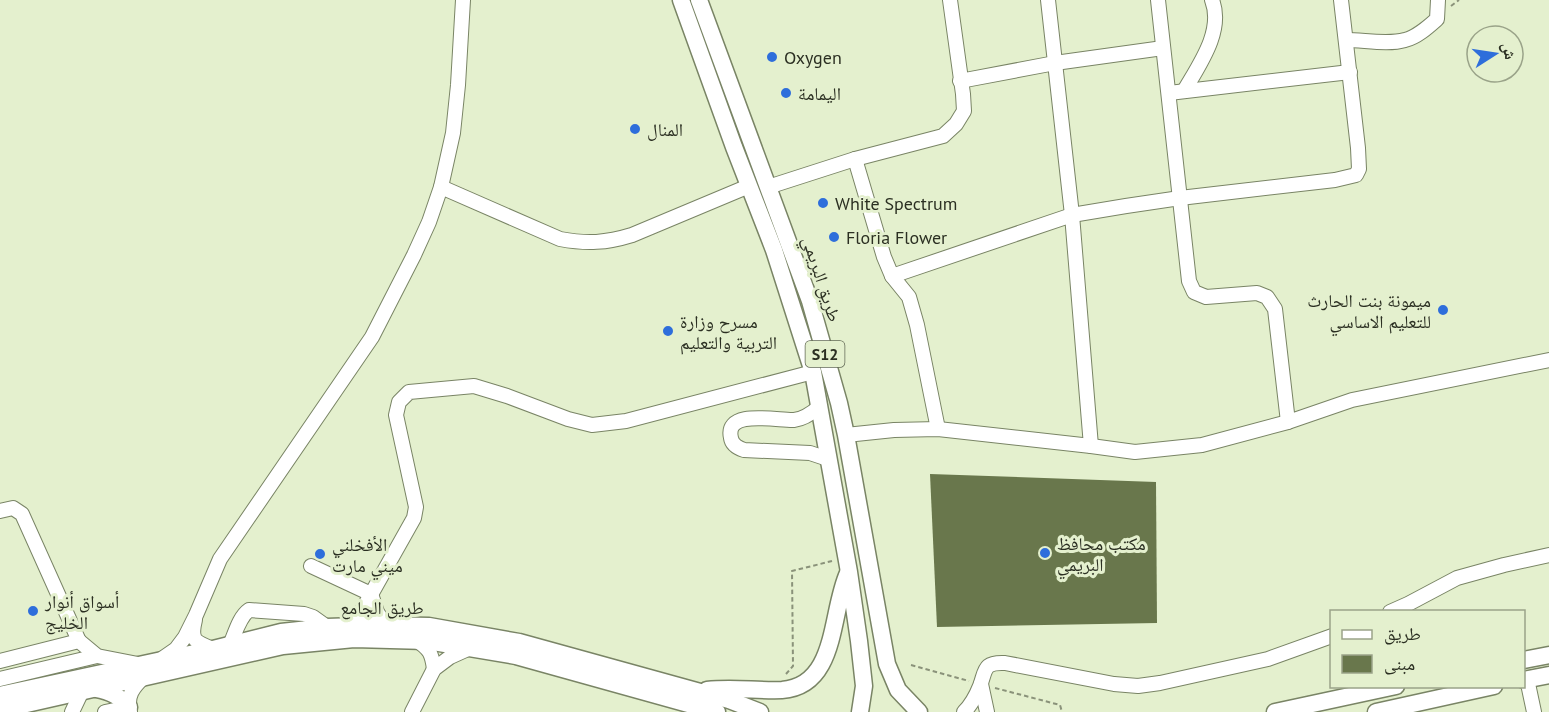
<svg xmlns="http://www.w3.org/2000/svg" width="1549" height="712" font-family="'PT Sans','Noto Naskh Arabic',sans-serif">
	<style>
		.building { fill: #69774c }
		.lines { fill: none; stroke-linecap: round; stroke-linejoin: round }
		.minor-casing { stroke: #798465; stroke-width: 16 }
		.major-casing { stroke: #798465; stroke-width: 19 }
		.path { stroke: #8a927a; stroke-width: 2; stroke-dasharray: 4.5 3; stroke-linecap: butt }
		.minor { stroke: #fff; stroke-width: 14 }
		.major { stroke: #fff; stroke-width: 16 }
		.poi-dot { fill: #2e6edb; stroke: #e4f0ce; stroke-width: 2 }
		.labels { text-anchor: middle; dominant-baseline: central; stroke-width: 6; stroke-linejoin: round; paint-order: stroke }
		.shield { fill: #e4f0ce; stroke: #626956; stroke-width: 1.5 }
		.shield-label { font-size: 16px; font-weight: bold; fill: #2b2f22 }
		.poi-label { font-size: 18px; fill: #2b2f22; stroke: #e4f0ce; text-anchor: start }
		.street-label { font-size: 18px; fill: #2b2f22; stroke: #e4f0ce }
	</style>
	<rect width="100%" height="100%" fill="#e4f0ce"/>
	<polygon class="building" points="930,474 1156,482 1157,623 937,627"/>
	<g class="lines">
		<g class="minor-casing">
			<g id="minor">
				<polyline points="1048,0 1072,215 1091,446"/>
				<polyline points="1158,0 1189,281 1194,292 1206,297 1257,293 1267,297 1275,309 1288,422"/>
				<path d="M1346,40C1364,40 1388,45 1405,40C1417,37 1428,27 1437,19L1438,0"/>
				<polyline points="960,81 1055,63 1163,48"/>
				<path d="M1184,91C1199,65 1224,31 1212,0"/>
				<polyline points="1169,93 1350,72"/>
				<polyline points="855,159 884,257 892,276 909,297 917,325 938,429"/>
				<path d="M441,187L560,239C587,244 606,243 632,235L749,186"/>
				<polyline points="768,187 855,159 943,136 956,124 964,111 963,94 950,0"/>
				<polyline points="892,276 1072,215 1126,206 1180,198 1335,180 1356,175 1359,169 1358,148 1341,0"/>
				<path d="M819,407C812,413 804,419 794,420C779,421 724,408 731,438C732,445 738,448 744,450L810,453L828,459"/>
				<polyline points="846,435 894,430 938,429 1091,446 1135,452 1202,445 1288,422 1352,400 1549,360"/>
				<polyline points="0,511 13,508 22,514 79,641"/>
				<polyline points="311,566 371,594"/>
				<polyline points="371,594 377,612 385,625"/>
				<polyline points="1390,612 1408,604 1457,578 1504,565 1549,555"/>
				<path d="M195,620C190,641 195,642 213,649"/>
				<polyline points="349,627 360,614 414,518 416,507 396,415 399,402 409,392 474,386 507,396 568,419 592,425 626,421 813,372"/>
				<path d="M416,640C430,649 432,654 434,669"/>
				<path d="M230,645C235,634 239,617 249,610L304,614L313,617L327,627"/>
				<polyline points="163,658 176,649 185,637 196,615 220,559 372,337 414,255 429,222 441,187 453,133 458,85 463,0"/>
				<polyline points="0,661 79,641 97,656 138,664"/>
				<polyline points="0,679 97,656"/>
				<polyline points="1527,679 1534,712"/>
				<polyline points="981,684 987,712"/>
				<polyline points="72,712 82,691"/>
				<polyline points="105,712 129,707"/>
				<path d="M130,712C126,696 133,687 144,677"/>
				<polyline points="412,712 434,669 450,657 470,648"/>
				<path d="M964,712C971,705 976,696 980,686C986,670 983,662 1005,663L1114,684L1138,686L1160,683L1268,659L1332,636"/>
			</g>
		</g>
		<g class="major-casing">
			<g id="major">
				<polyline points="681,0 734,147 774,250 813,372 849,572 859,641 864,686 860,712"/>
				<polyline points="699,0 810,301 839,403 846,435 887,664 898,690 919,712"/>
				<polyline points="1524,660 1549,655"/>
				<polyline points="1524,680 1549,675"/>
				<path d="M96,689C111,692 119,696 129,707"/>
				<path d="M707,690C733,687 757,691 782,690C838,686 830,612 848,573"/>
				<polyline points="0,695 213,649 281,632 327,627 385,625 429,626 519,642 729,700 760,712"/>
				<polyline points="0,710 283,646 354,639 427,641 516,656 717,712"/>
				<polyline points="1275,712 1396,686"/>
				<polyline points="1376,712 1494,686"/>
			</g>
		</g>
		<g class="path">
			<polyline points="1451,6 1459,0"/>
			<polyline points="911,665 969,681"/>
			<polyline points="786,674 793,666 792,571 832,561"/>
			<polyline points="995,688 1060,705 1062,712"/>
		</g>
		<use href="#minor" class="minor"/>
		<use href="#major" class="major"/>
	</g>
	<g class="poi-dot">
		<circle cx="772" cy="57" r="6"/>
		<circle cx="786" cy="93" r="6"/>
		<circle cx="635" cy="129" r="6"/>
		<circle cx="823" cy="203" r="6"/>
		<circle cx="834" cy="237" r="6"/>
		<circle cx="1443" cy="310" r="6"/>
		<circle cx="668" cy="331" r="6"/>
		<circle cx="1045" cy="553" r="6"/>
		<circle cx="320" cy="554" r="6"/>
		<circle cx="33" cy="611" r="6"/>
	</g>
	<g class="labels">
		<rect class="shield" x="805.5" y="341" width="39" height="26" rx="4.5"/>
		<g class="shield-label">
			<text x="825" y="354">S12</text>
		</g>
		<g class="poi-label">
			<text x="784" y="57">Oxygen</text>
			<text x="798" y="93">اليمامة</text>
			<text x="647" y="129">المنال</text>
			<text x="835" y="203">White Spectrum</text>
			<text x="846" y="237">Floria Flower</text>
			<text x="1431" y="300" text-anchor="end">ميمونة بنت الحارث<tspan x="1431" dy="21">للتعليم الاساسي</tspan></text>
			<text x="680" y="321">مسرح وزارة<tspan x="680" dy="21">التربية والتعليم</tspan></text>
			<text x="1057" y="543">مكتب محافظ<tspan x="1057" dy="21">البريمي</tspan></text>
			<text x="332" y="544">الأفخلني<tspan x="332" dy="21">ميني مارت</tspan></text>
			<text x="45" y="601">أسواق أنوار<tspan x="45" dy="21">الخليج</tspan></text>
		</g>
		<g class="street-label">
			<text transform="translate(822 279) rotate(72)">طريق البريمي</text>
			<text x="382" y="607">طريق الجامع</text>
		</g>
	</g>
	<rect x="1330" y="610" width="195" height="78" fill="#e4f0ce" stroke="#9aa389" stroke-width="1.5"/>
	<rect x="1342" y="630" width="30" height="9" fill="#ffffff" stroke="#9aa389" stroke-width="1.5"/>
	<text x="1384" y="640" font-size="18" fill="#2b2f22">طريق</text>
	<rect x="1342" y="655" width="30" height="18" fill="#69774c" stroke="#9aa389" stroke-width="1.5"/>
	<text x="1384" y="670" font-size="18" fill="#2b2f22">مبنى</text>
	<g transform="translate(1495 54) rotate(78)"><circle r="28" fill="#e4f0ce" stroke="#9aa389" stroke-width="1.5"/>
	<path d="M0-4.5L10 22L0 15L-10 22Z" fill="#2e6edb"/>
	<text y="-9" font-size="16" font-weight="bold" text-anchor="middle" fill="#2b2f22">ش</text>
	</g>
</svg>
